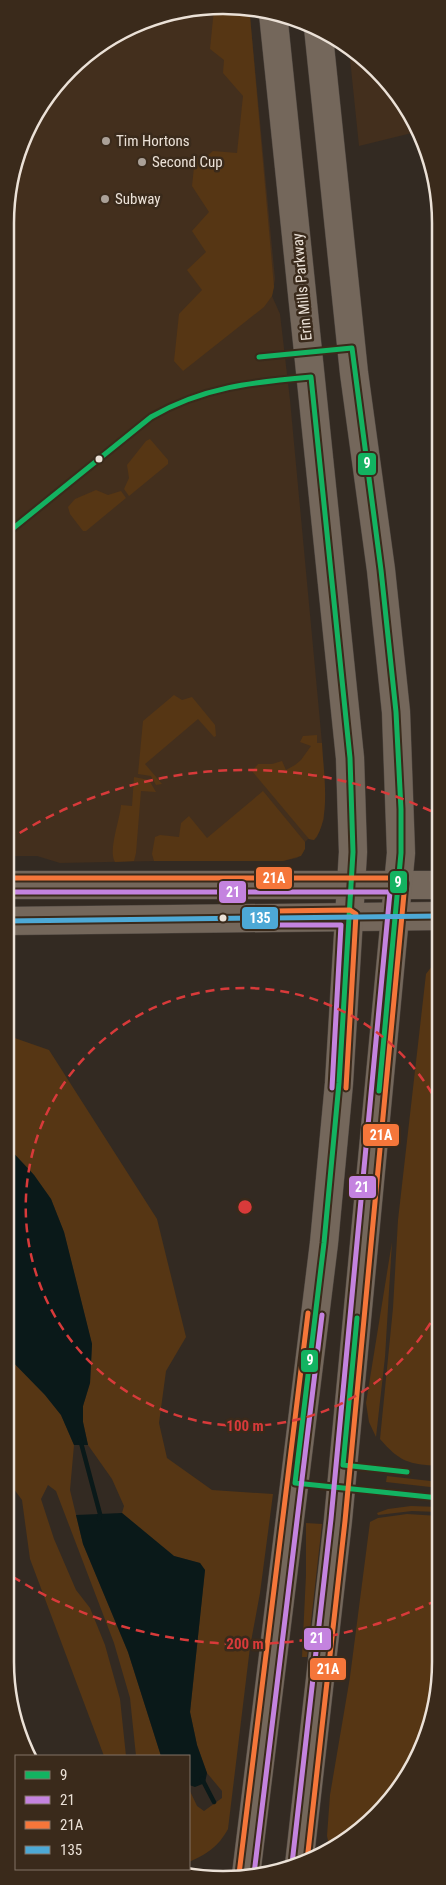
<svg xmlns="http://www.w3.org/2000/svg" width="446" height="1885" font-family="'Roboto Condensed',sans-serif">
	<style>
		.built { fill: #432f1d }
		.green { fill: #563614 }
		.water { fill: #0a1919 }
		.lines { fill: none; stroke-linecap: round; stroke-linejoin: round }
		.stream { stroke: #0a1919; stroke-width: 4.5 }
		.primary-casing { stroke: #4f4741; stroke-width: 29 }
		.primary { stroke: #74675b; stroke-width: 28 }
		.bus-1-casing { stroke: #3a2a1b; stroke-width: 9 }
		.bus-2-casing { stroke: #3a2a1b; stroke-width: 9 }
		.bus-3-casing { stroke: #3a2a1b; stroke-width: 9 }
		.bus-4-casing { stroke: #3a2a1b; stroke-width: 9 }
		.bus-1 { stroke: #13b361; stroke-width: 5 }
		.bus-2 { stroke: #c483df; stroke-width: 5 }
		.bus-3 { stroke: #f5763a; stroke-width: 5 }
		.bus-4 { stroke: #4da9d6; stroke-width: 5 }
		.ring { fill: none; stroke: #d83a3a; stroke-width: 2.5; stroke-dasharray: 9 6 }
		.poi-dot { fill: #aba198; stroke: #3a2a1b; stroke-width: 2 }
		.bus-dot { fill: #ebe1d7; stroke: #3a2a1b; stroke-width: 2 }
		.labels { text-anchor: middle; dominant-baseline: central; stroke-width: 5; stroke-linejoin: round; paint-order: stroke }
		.poi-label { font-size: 15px; fill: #ebe1d7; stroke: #3a2a1b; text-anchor: start }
		.street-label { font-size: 15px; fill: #ebe1d7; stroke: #3a2a1b }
		.rim { fill: none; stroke: #ebe1d7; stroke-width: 2.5 }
		.centre { fill: #d83a3a; stroke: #3a2a1b; stroke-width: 2.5 }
		.ring-label { font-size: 15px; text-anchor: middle; font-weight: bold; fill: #d83a3a; stroke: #3a2a1b; stroke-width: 5; stroke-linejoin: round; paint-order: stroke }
		.line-badge { stroke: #3a2a1b; stroke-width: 2 }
		.badge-label { font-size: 14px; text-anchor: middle; font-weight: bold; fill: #fff }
	</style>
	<rect width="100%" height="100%" fill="#332a22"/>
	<g class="built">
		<polygon points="251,7 250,16 275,279 272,296 280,314 290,400 322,743 324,819 317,837 314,840 308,839 305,842 303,853 297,858 283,861 154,861 60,863 37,856 6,856 7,194 34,114 91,50 167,12"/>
		<polygon points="349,49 377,69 420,131 359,146"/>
	</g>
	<g class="green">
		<polygon points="251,7 250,16 274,287 272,296 264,307 183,371 174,361 179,314 202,290 187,270 206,252 192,231 209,212 192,186 195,158 207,160 208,155 213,151 237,153 243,96 223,73 224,60 210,49 214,9"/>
		<polygon points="150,439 168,460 168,464 129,496 124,489 129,478 127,465 146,441"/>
		<polygon points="96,490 108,495 121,491 126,498 86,531 83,531 70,514 68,507 75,499"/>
		<polygon points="174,695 182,700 192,697 215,725 216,736 214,737 198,719 145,764 162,784 156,785 151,776 138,774 143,721"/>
		<path d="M317,735V743H322C323,769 332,820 314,840L309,839L252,771L258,764H272L282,761L286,770L295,765L301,760L311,746L300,742L303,736Z"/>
		<path d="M134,777L149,780L156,792L141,791L136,853L134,861L115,862C108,850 120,820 121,805L132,806Z"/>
		<polygon points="263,791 305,842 305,849 301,856 283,861 154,861 152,854 155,837 160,835 179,837 181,823 189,816 207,838"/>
		<path d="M439,957V1466C408,1464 400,1462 380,1439L393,1308L398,1220L426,974Z"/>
		<path d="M6,1035L49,1050L157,1219L186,1337L166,1371L159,1423L167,1458L212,1490L273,1494L260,1593L250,1647L228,1829C218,1847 207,1854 189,1862V1789L197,1806L204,1811L222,1798V1791L207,1773L197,1745L190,1712L205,1570L200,1563L174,1556L122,1513L124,1506L112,1479L88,1445L83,1422V1406L90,1383L92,1344L64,1232L51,1199L34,1175L6,1145Z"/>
		<polygon points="392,1242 385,1357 376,1437 369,1422 366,1403"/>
		<polygon points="5,1354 45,1395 61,1415 74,1445 70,1490 83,1544 128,1652 161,1756 136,1756 130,1698 114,1643 56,1491 48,1485 41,1499 54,1539 76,1590 90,1608 105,1645 120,1699 126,1756 104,1756 30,1559 22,1500 5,1477"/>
		<polygon points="387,1476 439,1482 439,1488 386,1482"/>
		<polygon points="411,1506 439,1507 439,1512 412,1511 378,1515 377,1513 388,1509"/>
		<polygon points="407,1514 439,1516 439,1691 412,1771 356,1835 330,1849 327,1836 330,1795 350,1677 370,1522 378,1518"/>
		<polygon points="306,1523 322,1524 307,1657 302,1657 306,1575"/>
	</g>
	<g class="water">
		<polygon points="6,1145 34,1175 51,1199 64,1232 92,1344 90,1383 83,1406 83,1422 88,1445 74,1445 61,1415 45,1395 5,1354"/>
		<polygon points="122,1513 174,1556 200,1563 205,1570 190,1712 197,1745 207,1773 205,1783 195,1787 189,1785 189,1756 161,1756 128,1652 83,1544 76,1515"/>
	</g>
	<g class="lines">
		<g class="stream">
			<polyline points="80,1439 100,1514 99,1519"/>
			<polyline points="202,1779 214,1802"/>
		</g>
		<g class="primary-casing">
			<g id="primary">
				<polyline points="6,885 439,885"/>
				<polyline points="6,921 439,916"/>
				<polyline points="299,1865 338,1520 401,853 396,712 381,570 354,373 318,27"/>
				<polyline points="246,1875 324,1243 339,1083 353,852 350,758 273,13"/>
			</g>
		</g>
		<use href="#primary" class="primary"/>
		<g class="bus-1-casing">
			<g id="bus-1">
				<polyline points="259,357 352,348 381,570 396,712 401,809 401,853 379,1091"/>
				<path d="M6,534L151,417C203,387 253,382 311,377L350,758L353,852L339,1083L324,1243L295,1483L439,1498"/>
				<polyline points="357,1318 343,1465 407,1472"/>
			</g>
		</g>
		<g class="bus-2-casing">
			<g id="bus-2">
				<polyline points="6,892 390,892 331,1519 292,1864"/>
				<polyline points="275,925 341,925 332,1088"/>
				<polyline points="254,1874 322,1315"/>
			</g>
		</g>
		<g class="bus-3-casing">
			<g id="bus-3">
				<polyline points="6,878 398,878 402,879 405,883 345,1521 307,1861"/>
				<polyline points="275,911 350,910 356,914 346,1088"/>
				<polyline points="239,1874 308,1313"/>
			</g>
		</g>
		<g class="bus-4-casing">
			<polyline id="bus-4" points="6,921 439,916"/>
		</g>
		<use href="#bus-1" class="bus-1"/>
		<use href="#bus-2" class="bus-2"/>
		<use href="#bus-3" class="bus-3"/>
		<use href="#bus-4" class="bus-4"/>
	</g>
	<g class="ring">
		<path d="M438 1310A219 219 0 1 1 438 1104"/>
		<path d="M437 1600A437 437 0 0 1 7 1573M7 841A437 437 0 0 1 437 814"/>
	</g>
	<g class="poi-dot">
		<circle cx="106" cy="141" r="5"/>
		<circle cx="142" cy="162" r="5"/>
		<circle cx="105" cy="199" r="5"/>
	</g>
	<g class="bus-dot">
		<circle cx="99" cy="459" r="4.5"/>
		<circle cx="223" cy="918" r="4.5"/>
	</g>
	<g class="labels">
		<g class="poi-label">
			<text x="116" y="141">Tim Hortons</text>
			<text x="152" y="162">Second Cup</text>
			<text x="115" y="199">Subway</text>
		</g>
		<g class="street-label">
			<text transform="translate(302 287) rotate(-95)">Erin Mills Parkway</text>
		</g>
	</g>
	<path d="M0 0H446V1885H0ZM223 14H223A209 209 0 0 1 432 223V1662A209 209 0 0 1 223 1871H223A209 209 0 0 1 14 1662V223A209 209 0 0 1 223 14Z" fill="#3a2a1b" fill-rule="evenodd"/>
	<path class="rim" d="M223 14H223A209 209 0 0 1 432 223V1662A209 209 0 0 1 223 1871H223A209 209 0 0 1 14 1662V223A209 209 0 0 1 223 14Z"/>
	<circle cx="245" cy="1207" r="8" class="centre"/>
	<g class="ring-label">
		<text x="245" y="1431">100 m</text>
		<text x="245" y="1649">200 m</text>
	</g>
	<g class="line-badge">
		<rect x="357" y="452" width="20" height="24" rx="5" fill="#13b361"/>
		<rect x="255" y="866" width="38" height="24" rx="5" fill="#f5763a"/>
		<rect x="389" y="870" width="19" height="24" rx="5" fill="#13b361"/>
		<rect x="218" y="880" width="29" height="24" rx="5" fill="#c483df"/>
		<rect x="241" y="906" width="38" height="24" rx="5" fill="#4da9d6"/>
		<rect x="362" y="1123" width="38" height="24" rx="5" fill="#f5763a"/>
		<rect x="348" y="1175" width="29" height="24" rx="5" fill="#c483df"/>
		<rect x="300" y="1349" width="19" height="24" rx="5" fill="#13b361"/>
		<rect x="303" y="1627" width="29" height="24" rx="5" fill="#c483df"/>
		<rect x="309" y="1657" width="38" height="24" rx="5" fill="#f5763a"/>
	</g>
	<g class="badge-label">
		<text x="367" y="468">9</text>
		<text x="274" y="883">21A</text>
		<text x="398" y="887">9</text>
		<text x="233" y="897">21</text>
		<text x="260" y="923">135</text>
		<text x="381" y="1140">21A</text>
		<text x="362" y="1192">21</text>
		<text x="310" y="1365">9</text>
		<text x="317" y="1643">21</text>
		<text x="328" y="1674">21A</text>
	</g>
	<rect x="15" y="1755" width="175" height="115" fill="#3a2a1b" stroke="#817366"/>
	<rect x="25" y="1771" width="25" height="8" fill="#13b361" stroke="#817366"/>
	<text x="60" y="1780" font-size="15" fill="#ebe1d7">9</text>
	<rect x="25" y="1796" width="25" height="8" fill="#c483df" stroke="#817366"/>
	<text x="60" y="1805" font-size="15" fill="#ebe1d7">21</text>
	<rect x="25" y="1821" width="25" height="8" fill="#f5763a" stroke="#817366"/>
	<text x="60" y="1830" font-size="15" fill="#ebe1d7">21A</text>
	<rect x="25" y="1846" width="25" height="8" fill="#4da9d6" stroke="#817366"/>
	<text x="60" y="1855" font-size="15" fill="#ebe1d7">135</text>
</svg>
